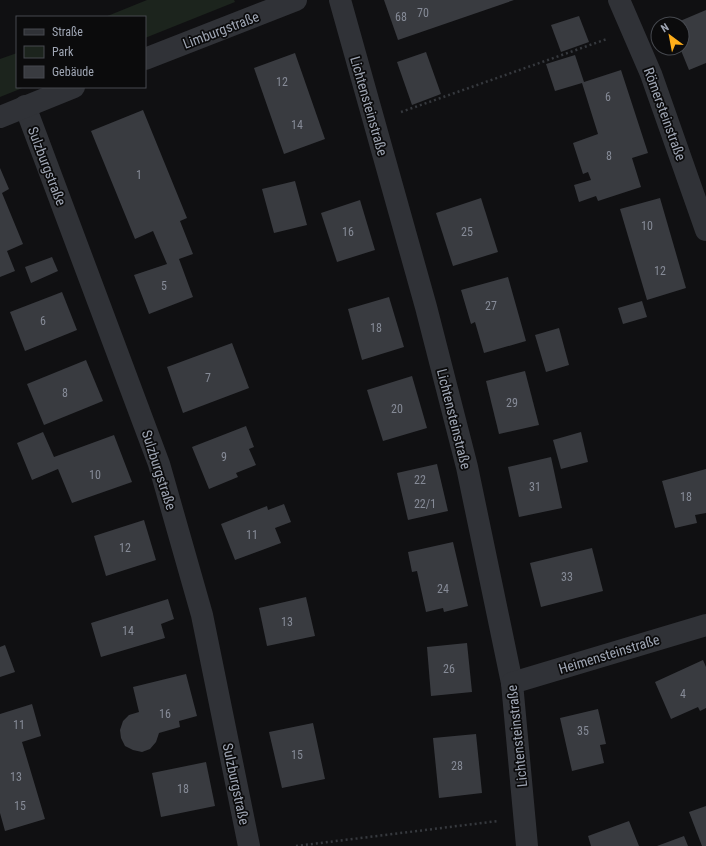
<svg xmlns="http://www.w3.org/2000/svg" width="706" height="846" font-family="'Roboto Condensed',sans-serif">
	<style>
		.green { fill: #1c241d }
		.building { fill: #393b40 }
		.lines { fill: none; stroke-linecap: round; stroke-linejoin: round }
		.path { stroke: #36393e; stroke-width: 2.5; stroke-dasharray: 2 3; stroke-linecap: butt }
		.street { stroke: #303237; stroke-width: 22 }
		.labels { text-anchor: middle; dominant-baseline: central; stroke-width: 3.5; stroke-linejoin: round; paint-order: stroke }
		.number-label { font-size: 12px; fill: #868b97 }
		.street-label { font-size: 14px; fill: #9fa6b4; stroke: #0b0b0c }
	</style>
	<rect width="100%" height="100%" fill="#101012"/>
	<g class="green">
		<polygon points="147,0 234,0 235,2 145,38 145,17 105,17"/>
		<polygon points="17,53 17,87 25,87 0,97 0,59"/>
	</g>
	<g class="building">
		<polygon points="384,0 514,0 398,40"/>
		<polygon points="706,10 706,63 689,70 680,48 682,48 682,24 673,24"/>
		<polygon points="579,16 589,42 561,52 551,25"/>
		<polygon points="426,52 441,94 412,105 397,62"/>
		<polygon points="295,53 325,139 284,154 254,68"/>
		<polygon points="575,55 584,82 621,70 648,153 632,158 641,187 598,201 596,196 579,202 574,185 591,180 588,172 583,174 573,143 598,134 582,83 555,91 546,64"/>
		<polygon points="143,110 187,218 180,221 193,254 179,259 193,297 149,314 134,275 167,264 153,231 135,239 91,131"/>
		<polygon points="0,168 9,189 2,193 23,244 7,251 15,271 0,277"/>
		<polygon points="295,181 307,225 274,233 262,189"/>
		<polygon points="481,198 498,252 453,266 436,213"/>
		<polygon points="660,198 686,288 647,300 620,209"/>
		<polygon points="360,200 375,250 337,262 321,213"/>
		<polygon points="52,257 58,271 31,283 25,267"/>
		<polygon points="508,277 526,341 484,353 475,322 471,324 461,290"/>
		<polygon points="62,292 77,330 25,351 10,312"/>
		<polygon points="389,297 404,347 362,360 348,309"/>
		<polygon points="642,301 647,317 623,324 618,308"/>
		<polygon points="559,328 569,365 546,372 535,335"/>
		<polygon points="232,343 249,388 183,413 167,367"/>
		<polygon points="86,360 103,401 44,425 27,384"/>
		<polygon points="525,371 539,425 499,434 486,381"/>
		<polygon points="412,376 427,428 383,441 367,390"/>
		<polygon points="246,426 254,447 249,449 256,465 236,473 238,477 209,489 192,447"/>
		<polygon points="43,432 54,457 114,435 132,482 72,503 58,469 32,480 17,443"/>
		<polygon points="581,432 588,462 561,469 553,440"/>
		<polygon points="551,457 562,508 519,517 508,467"/>
		<polygon points="437,464 448,511 408,520 397,473"/>
		<polygon points="706,469 706,513 695,515 697,523 675,528 662,481"/>
		<polygon points="284,504 291,522 275,528 281,543 235,560 221,524 267,506 268,510"/>
		<polygon points="144,520 156,560 106,576 94,536"/>
		<polygon points="453,542 468,606 444,612 443,608 426,612 417,571 412,572 408,552"/>
		<polygon points="592,548 603,591 541,607 530,563"/>
		<polygon points="306,597 315,636 267,646 259,608"/>
		<polygon points="168,599 174,619 161,624 165,638 101,657 91,623"/>
		<polygon points="467,643 472,692 431,696 427,647"/>
		<polygon points="5,645 15,672 0,677 0,647"/>
		<polygon points="703,660 706,667 706,708 700,711 698,707 671,719 655,682"/>
		<polygon points="186,674 197,716 179,721 180,727 159,733 156,742 150,749 142,752 133,750 125,746 121,738 120,730 123,721 129,715 139,712 133,687"/>
		<polygon points="32,704 41,736 22,742 45,819 5,831 0,813 0,714"/>
		<polygon points="598,709 606,744 600,745 604,763 572,771 560,718"/>
		<polygon points="313,723 325,779 282,788 269,732"/>
		<polygon points="476,734 482,793 439,798 433,738"/>
		<polygon points="206,762 215,806 161,817 152,773"/>
		<polygon points="706,806 706,846 702,846 689,812"/>
		<polygon points="629,821 639,846 591,846 588,836"/>
		<polygon points="684,836 688,846 657,846"/>
	</g>
	<g class="lines">
		<g class="path">
			<polyline points="401,112 607,39"/>
			<polyline points="296,846 498,821"/>
		</g>
		<g class="street">
			<polyline points="340,0 426,307 467,467 512,683 527,846"/>
			<polyline points="619,0 651,74 706,230"/>
			<polyline points="145,59 296,0"/>
			<polyline points="25,106 159,464 202,615 249,846"/>
			<polyline points="0,117 74,87"/>
			<polyline points="512,683 706,625"/>
		</g>
	</g>
	<g class="labels">
		<g class="number-label">
			<text x="423" y="13">70</text>
			<text x="401" y="17">68</text>
			<text x="282" y="82">12</text>
			<text x="608" y="97">6</text>
			<text x="297" y="125">14</text>
			<text x="609" y="156">8</text>
			<text x="139" y="175">1</text>
			<text x="647" y="226">10</text>
			<text x="348" y="232">16</text>
			<text x="467" y="232">25</text>
			<text x="660" y="271">12</text>
			<text x="164" y="286">5</text>
			<text x="491" y="306">27</text>
			<text x="43" y="321">6</text>
			<text x="376" y="328">18</text>
			<text x="208" y="378">7</text>
			<text x="65" y="393">8</text>
			<text x="512" y="403">29</text>
			<text x="397" y="409">20</text>
			<text x="224" y="457">9</text>
			<text x="95" y="475">10</text>
			<text x="420" y="480">22</text>
			<text x="535" y="487">31</text>
			<text x="686" y="497">18</text>
			<text x="425" y="504">22/1</text>
			<text x="252" y="535">11</text>
			<text x="125" y="548">12</text>
			<text x="567" y="577">33</text>
			<text x="443" y="589">24</text>
			<text x="287" y="622">13</text>
			<text x="128" y="631">14</text>
			<text x="449" y="669">26</text>
			<text x="683" y="694">4</text>
			<text x="165" y="714">16</text>
			<text x="19" y="725">11</text>
			<text x="583" y="731">35</text>
			<text x="297" y="755">15</text>
			<text x="457" y="766">28</text>
			<text x="16" y="777">13</text>
			<text x="183" y="789">18</text>
			<text x="20" y="806">15</text>
		</g>
		<g class="street-label">
			<text transform="translate(221 30) rotate(-21)">Limburgstraße</text>
			<text transform="translate(369 106) rotate(74)">Lichtensteinstraße</text>
			<text transform="translate(665 114) rotate(70)">Römersteinstraße</text>
			<text transform="translate(47 166) rotate(69)">Sulzburgstraße</text>
			<text transform="translate(454 419) rotate(76)">Lichtensteinstraße</text>
			<text transform="translate(159 470) rotate(72)">Sulzburgstraße</text>
			<text transform="translate(609 654) rotate(-17)">Heimensteinstraße</text>
			<text transform="translate(517 736) rotate(-96)">Lichtensteinstraße</text>
			<text transform="translate(236 784) rotate(78)">Sulzburgstraße</text>
		</g>
	</g>
	<rect x="16" y="16" width="130" height="72" fill="#0b0b0c" stroke="#46494f"/>
	<rect x="24" y="29" width="20" height="6" fill="#303237" stroke="#46494f"/>
	<text x="52" y="36" font-size="12" fill="#9fa6b4">Straße</text>
	<rect x="24" y="46" width="20" height="12" fill="#1c241d" stroke="#46494f"/>
	<text x="52" y="56" font-size="12" fill="#9fa6b4">Park</text>
	<rect x="24" y="66" width="20" height="12" fill="#393b40" stroke="#46494f"/>
	<text x="52" y="76" font-size="12" fill="#9fa6b4">Gebäude</text>
	<g transform="translate(670 36) rotate(328)"><circle r="19" fill="#0b0b0c" stroke="#46494f"/>
	<path d="M0-3L7 15L0 10L-7 15Z" fill="#ffae1a"/>
	<text y="-6" font-size="11" font-weight="bold" text-anchor="middle" fill="#9fa6b4">N</text>
	</g>
</svg>
